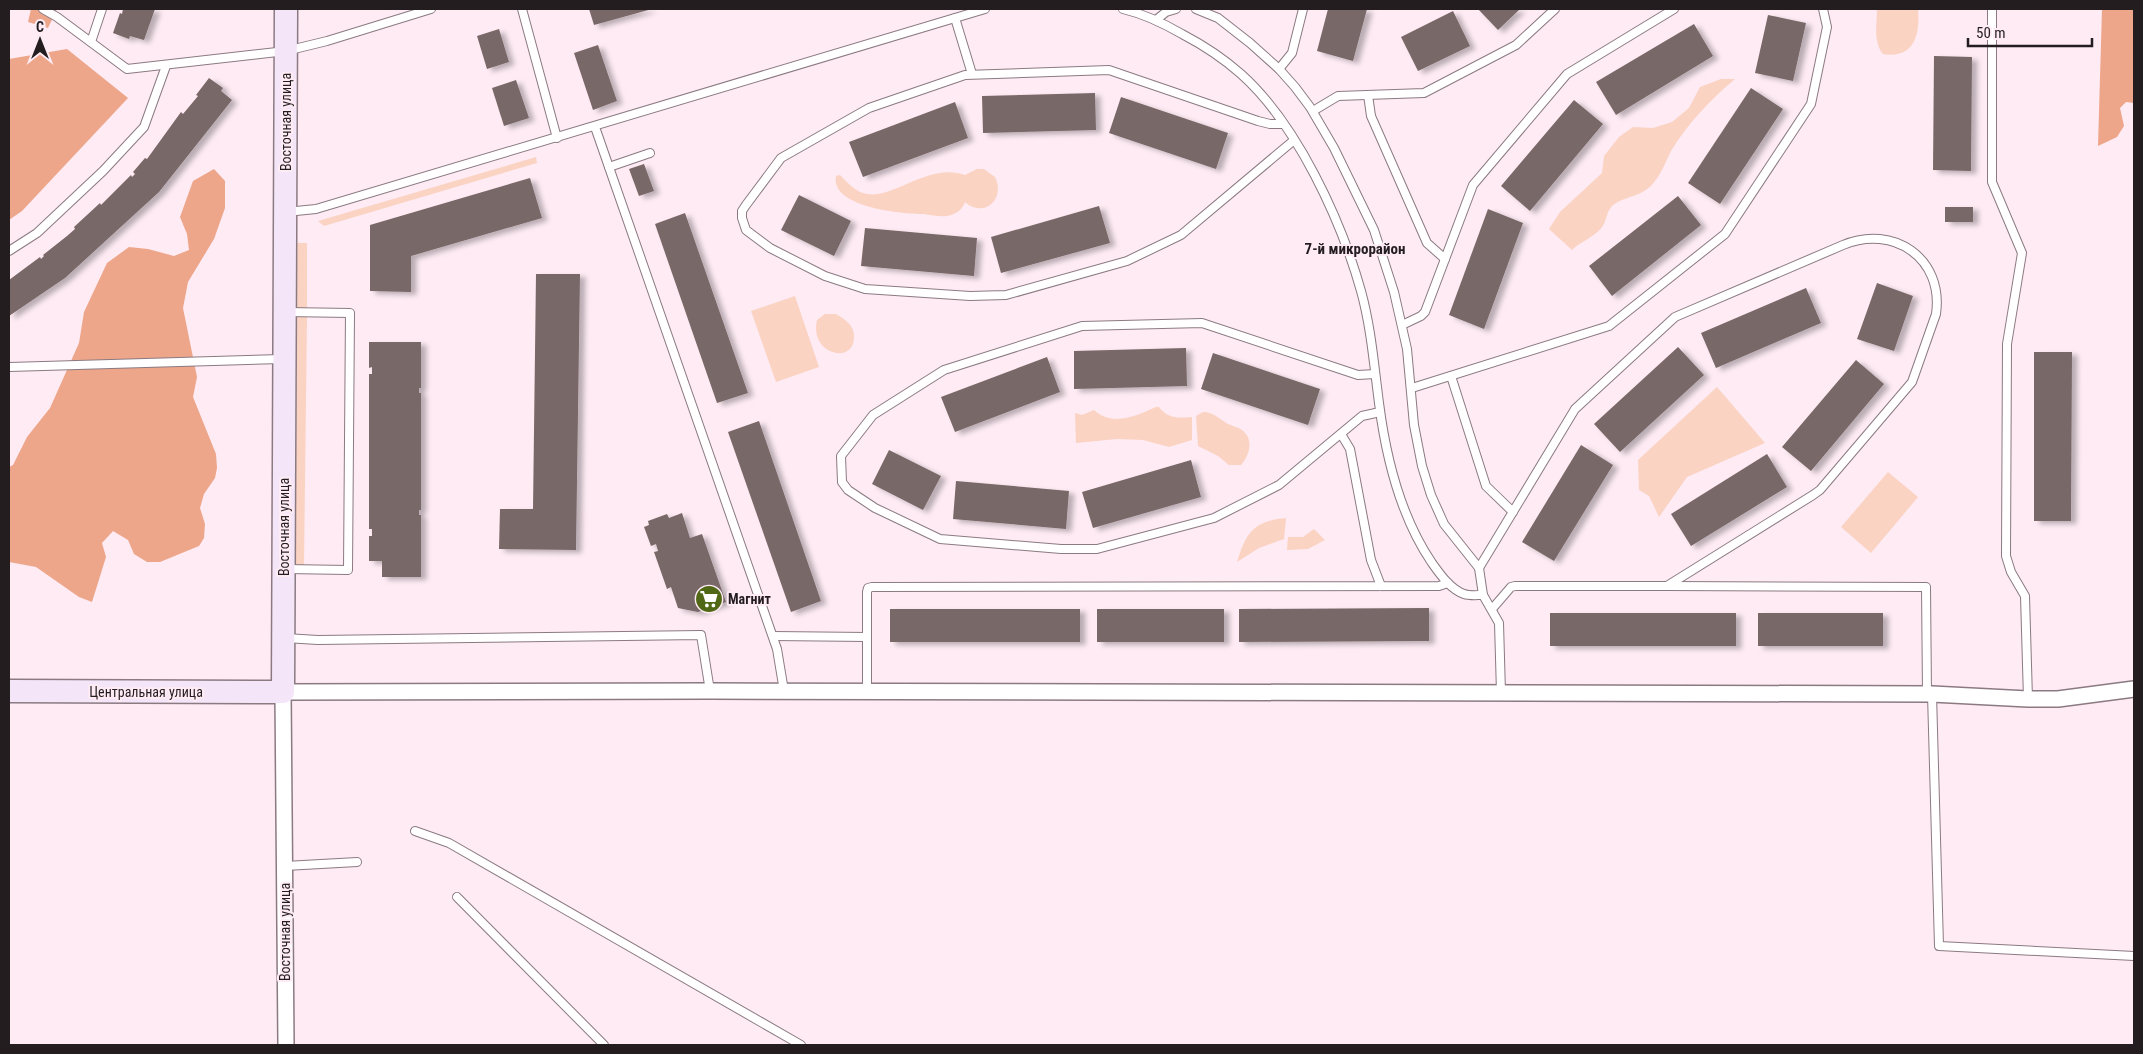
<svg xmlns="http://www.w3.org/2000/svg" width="2143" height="1054" font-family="'Roboto Condensed',sans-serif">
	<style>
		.green { fill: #fbd3c3 }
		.forest { fill: #eea68a }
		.building { fill: #796768; filter: url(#shadow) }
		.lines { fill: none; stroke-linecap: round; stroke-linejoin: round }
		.lane-casing { stroke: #8b7a82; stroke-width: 10 }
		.street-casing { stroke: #8b7a82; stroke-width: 18 }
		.secondary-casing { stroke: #8b7a82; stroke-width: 25 }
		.lane { stroke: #fff; stroke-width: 8 }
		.street { stroke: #fff; stroke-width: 15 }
		.secondary { stroke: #f4e6f8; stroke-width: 22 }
		.labels { text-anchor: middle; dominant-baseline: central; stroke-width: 4; stroke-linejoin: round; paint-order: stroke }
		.street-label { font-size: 14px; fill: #231d20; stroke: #feebf4 }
		.poi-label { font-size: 14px; font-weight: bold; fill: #231d20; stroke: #feebf4; text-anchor: start }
		.neighbourhood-label { font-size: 15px; font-weight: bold; fill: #231d20; stroke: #feebf4 }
	</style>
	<defs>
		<filter id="shadow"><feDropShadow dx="5.5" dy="3" stdDeviation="2.5" flood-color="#0004"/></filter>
	</defs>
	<rect width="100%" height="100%" fill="#feebf4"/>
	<g class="green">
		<path d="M1877,9H1918C1920,34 1915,59 1883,54C1873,42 1877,23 1877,9Z"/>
		<path d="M1721,79H1735C1710,100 1688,123 1671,151C1666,161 1662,172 1655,181C1643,198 1625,195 1612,206C1606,212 1607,221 1602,227C1595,237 1581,241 1572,250L1549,229L1560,212L1602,173L1604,156L1619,137L1633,127L1653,128L1672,122L1689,108L1700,87Z"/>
		<polygon points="536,157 537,163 324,226 318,221"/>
		<path d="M977,169H984L995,177C1006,199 984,219 965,202C963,208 958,213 951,215C943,218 933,215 924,214C904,214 830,208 836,176L840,175C846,181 852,188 860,192C889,205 926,161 965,175Z"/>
		<rect x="294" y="243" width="13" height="65"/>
		<polygon points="795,296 819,367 776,382 751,311"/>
		<path d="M836,314C846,320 855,326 854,338C853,365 809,354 817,320L825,314Z"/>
		<polygon points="294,317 307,317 304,565 293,565"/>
		<polygon points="1717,387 1765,443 1687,477 1659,517 1649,496 1639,490 1638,460"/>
		<path d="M1156,407H1159C1168,419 1178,418 1192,417V440L1169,447L1143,440L1117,439L1076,443L1075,413L1082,415L1094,410C1113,427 1136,416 1156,407Z"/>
		<path d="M1203,412C1214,412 1219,419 1228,424C1232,426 1238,427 1242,430C1254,439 1250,455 1241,465H1229L1218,456L1198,446L1196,416Z"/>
		<polygon points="1888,472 1918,497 1871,553 1841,527"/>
		<path d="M1286,518L1284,539L1259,548L1237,562C1246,533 1253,521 1286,518Z"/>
		<polygon points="1314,529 1325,540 1308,549 1287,550 1288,537 1303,537"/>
	</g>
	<g class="forest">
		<polygon points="31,9 57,9 48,28 28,22"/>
		<polygon points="2102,9 2134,9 2134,103 2126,102 2120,108 2124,126 2117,137 2098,146"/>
		<polygon points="67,49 128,98 22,211 9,220 9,59"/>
		<polygon points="214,169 225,181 225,208 214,239 188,282 183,308 197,377 193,397 216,454 217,468 215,478 204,494 200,508 205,524 204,538 199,546 160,562 147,562 134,554 128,540 113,531 102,543 106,557 92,602 79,597 36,567 9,562 9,467 13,465 27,437 50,408 79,343 84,312 107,263 129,247 148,249 174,256 189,250 187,234 180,217 193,181"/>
	</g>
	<g class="building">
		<polygon points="123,9 155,9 144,40 130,36 129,39 113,33 120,13 122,14"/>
		<polygon points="589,9 652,9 594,25"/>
		<polygon points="1328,9 1367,9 1353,61 1317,51"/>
		<polygon points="1478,9 1520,9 1498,30"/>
		<polygon points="1453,11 1470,46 1418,71 1401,37"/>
		<polygon points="1768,15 1806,23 1793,81 1755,73"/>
		<polygon points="1694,24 1713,56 1616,115 1596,82"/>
		<polygon points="499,29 509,62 487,69 477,36"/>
		<polygon points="598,45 617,101 593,110 574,53"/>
		<polygon points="1934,56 1972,57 1971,171 1933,170"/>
		<polygon points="209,78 223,88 221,91 232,100 159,192 65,278 9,316 9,280 40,257 41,259 44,256 43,255 67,236 75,229 74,227 100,203 101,205 131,175 132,177 135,174 133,172 145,158 147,159 181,112 183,114 198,96 196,95"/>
		<polygon points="516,80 529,118 504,126 492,88"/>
		<polygon points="1751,88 1783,109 1720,204 1688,183"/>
		<polygon points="1095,93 1096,130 983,133 982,96"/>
		<polygon points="1121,97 1228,133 1216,169 1109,133"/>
		<polygon points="1574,100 1603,124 1530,211 1501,186"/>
		<polygon points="955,102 968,138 863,177 849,142"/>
		<polygon points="644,164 654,191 639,196 629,169"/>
		<polygon points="530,178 542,218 411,256 411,292 370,291 370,225"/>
		<polygon points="799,195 851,221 834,256 781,230"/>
		<polygon points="1678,196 1701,225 1612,296 1589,266"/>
		<polygon points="1099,206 1110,243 1001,273 991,237"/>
		<rect x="1945" y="207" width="28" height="15"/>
		<polygon points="1488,209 1523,223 1484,329 1449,315"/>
		<polygon points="685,213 748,393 717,403 655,224"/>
		<polygon points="865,228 977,238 974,276 861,266"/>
		<polygon points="536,274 580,274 576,550 499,549 500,509 533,509"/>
		<polygon points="1877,283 1913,296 1894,351 1857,339"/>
		<polygon points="1806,288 1821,323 1716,368 1701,333"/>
		<polygon points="369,342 421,342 421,388 419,388 419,393 421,393 421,510 419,510 419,515 421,515 421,577 382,577 382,561 369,561 369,536 372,536 372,529 369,529 369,374 372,374 372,367 369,368"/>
		<polygon points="1678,347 1704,375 1620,452 1594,424"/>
		<polygon points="1186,348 1187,386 1074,389 1074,351"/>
		<polygon points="2034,352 2072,352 2071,521 2034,521"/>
		<polygon points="1213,353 1320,389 1308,425 1201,389"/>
		<polygon points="1047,357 1060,392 955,432 941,397"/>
		<polygon points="1856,360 1884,384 1811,471 1782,447"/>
		<polygon points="759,421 821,601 791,612 728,432"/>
		<polygon points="1581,445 1613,465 1554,561 1522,542"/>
		<polygon points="889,450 941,476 923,510 872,484"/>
		<polygon points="1767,454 1787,487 1691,546 1671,514"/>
		<polygon points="1191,460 1201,497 1093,528 1082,492"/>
		<polygon points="956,481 1069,491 1066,529 953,519"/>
		<polygon points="682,513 690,538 702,534 726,602 698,612 678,608 671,587 667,589 654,552 658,551 656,544 651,546 644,527 649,525 648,521 667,514 669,518"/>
		<polygon points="1429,608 1429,641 1239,642 1239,609"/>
		<rect x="890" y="609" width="190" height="33"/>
		<rect x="1097" y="609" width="127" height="33"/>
		<rect x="1550" y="613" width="186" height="33"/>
		<rect x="1758" y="613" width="125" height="33"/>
	</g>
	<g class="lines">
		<g class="lane-casing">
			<g id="lane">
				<polyline points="43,9 57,17 127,69 286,51 327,41 431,9"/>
				<polyline points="522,9 557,138"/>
				<path d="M1123,9C1144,14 1163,23 1182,34C1203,45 1223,58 1241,74C1297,124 1341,220 1361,291C1371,327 1374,365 1379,403C1386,458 1400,516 1432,563C1440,574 1450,589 1464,594C1470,596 1477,595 1483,595"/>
				<polyline points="1196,9 1218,18 1250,43 1279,69 1295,87 1310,107 1334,148 1374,230 1394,292 1407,349 1414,425 1422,466 1431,495 1444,524 1479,568 1483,595 1499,623 1501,693"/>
				<polyline points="1992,9 1992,182 2022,253 2007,344 2006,556 2011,572 2025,596 2028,699"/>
				<polyline points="955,18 972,74"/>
				<polyline points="1156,20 1166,12 1176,9"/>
				<polyline points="91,42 102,9"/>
				<polyline points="1279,69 1292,53 1303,9"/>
				<polyline points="1368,95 1371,116 1427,243 1445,259"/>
				<polyline points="1313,111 1338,96 1424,93 1516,45 1555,9"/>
				<polyline points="1283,124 1270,124 1258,121 1109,70 965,75 869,108 781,158 746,205 742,211 742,218 746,230 770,248 825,276 865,289 970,296 1006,295 1127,261 1181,235 1293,141"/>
				<polyline points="595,127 777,649 784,691"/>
				<polyline points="609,167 650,153"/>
				<polyline points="286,212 316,209 985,9"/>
				<polyline points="9,251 37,233 103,171 144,127 166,66"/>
				<polyline points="1402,325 1421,316 1425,312 1473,185 1567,74 1674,9"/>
				<polyline points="9,367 282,359"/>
				<polyline points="1375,374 1358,375 1202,323 1082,326 944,370 873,415 841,456 842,482 848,490 875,508 940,539 1061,549 1097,549 1214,518 1279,485 1362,416 1380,412"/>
				<polyline points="1451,376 1486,486 1513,512"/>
				<polyline points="1412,388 1609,326 1725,234 1811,104 1827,27 1823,9"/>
				<polyline points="1341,434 1350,449 1371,560 1381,586"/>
				<path d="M1479,568L1575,409L1675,317L1843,245C1893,224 1944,258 1936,314L1912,382L1820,490L1813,495L1667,586H1515L1511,587L1492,609"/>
				<polyline points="286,569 348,570 350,313 286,312"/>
				<polyline points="1667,586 1926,587 1927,694"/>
				<polyline points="773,636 867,637"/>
				<polyline points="285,638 318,640 701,635 710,691"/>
				<polyline points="867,691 867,592 868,588 872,587 1439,586 1448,583"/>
				<polyline points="1932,694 1939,946 2134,956"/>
				<polyline points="415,831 449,843 801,1045"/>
				<polyline points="285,866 357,862"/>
				<polyline points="457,897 604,1045"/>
			</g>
		</g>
		<g class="street-casing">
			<polyline id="street" points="286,1045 283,692 710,691 1932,694 2028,699 2058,699 2134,689"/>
		</g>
		<g class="secondary-casing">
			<polyline id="secondary" points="9,691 283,692 286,9"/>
		</g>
		<use href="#lane" class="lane"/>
		<use href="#street" class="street"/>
		<use href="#secondary" class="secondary"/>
	</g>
	<defs>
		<g id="supermarket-disc" transform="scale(1.4375)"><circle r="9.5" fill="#506716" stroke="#feebf4"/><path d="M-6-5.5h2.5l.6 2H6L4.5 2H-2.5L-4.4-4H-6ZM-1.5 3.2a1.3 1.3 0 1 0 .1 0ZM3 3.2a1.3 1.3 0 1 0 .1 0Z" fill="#fff"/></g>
	</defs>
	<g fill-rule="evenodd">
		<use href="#supermarket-disc" x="709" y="599"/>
	</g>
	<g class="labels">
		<g class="street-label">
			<text transform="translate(286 122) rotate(-90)">Восточная улица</text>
			<text transform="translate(284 527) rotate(-90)">Восточная улица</text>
			<text x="146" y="692">Центральная улица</text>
			<text transform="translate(285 932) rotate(-90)">Восточная улица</text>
		</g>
		<g class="poi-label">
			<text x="728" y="599">Магнит</text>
		</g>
		<g class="neighbourhood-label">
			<text x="1355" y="249">7-й микрорайон</text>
		</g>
	</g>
	<rect width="2143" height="1054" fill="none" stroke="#231d20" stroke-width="20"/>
	<g transform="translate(40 40)" stroke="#feebf4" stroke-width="4" paint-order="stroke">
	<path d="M0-4L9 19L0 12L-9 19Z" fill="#231d20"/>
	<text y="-8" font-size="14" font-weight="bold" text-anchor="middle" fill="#231d20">С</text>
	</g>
	<path d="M1968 38v8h124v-8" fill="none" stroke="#231d20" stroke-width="2.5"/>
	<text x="1976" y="38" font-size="15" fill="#231d20" stroke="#feebf4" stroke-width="4" paint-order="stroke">50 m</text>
</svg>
